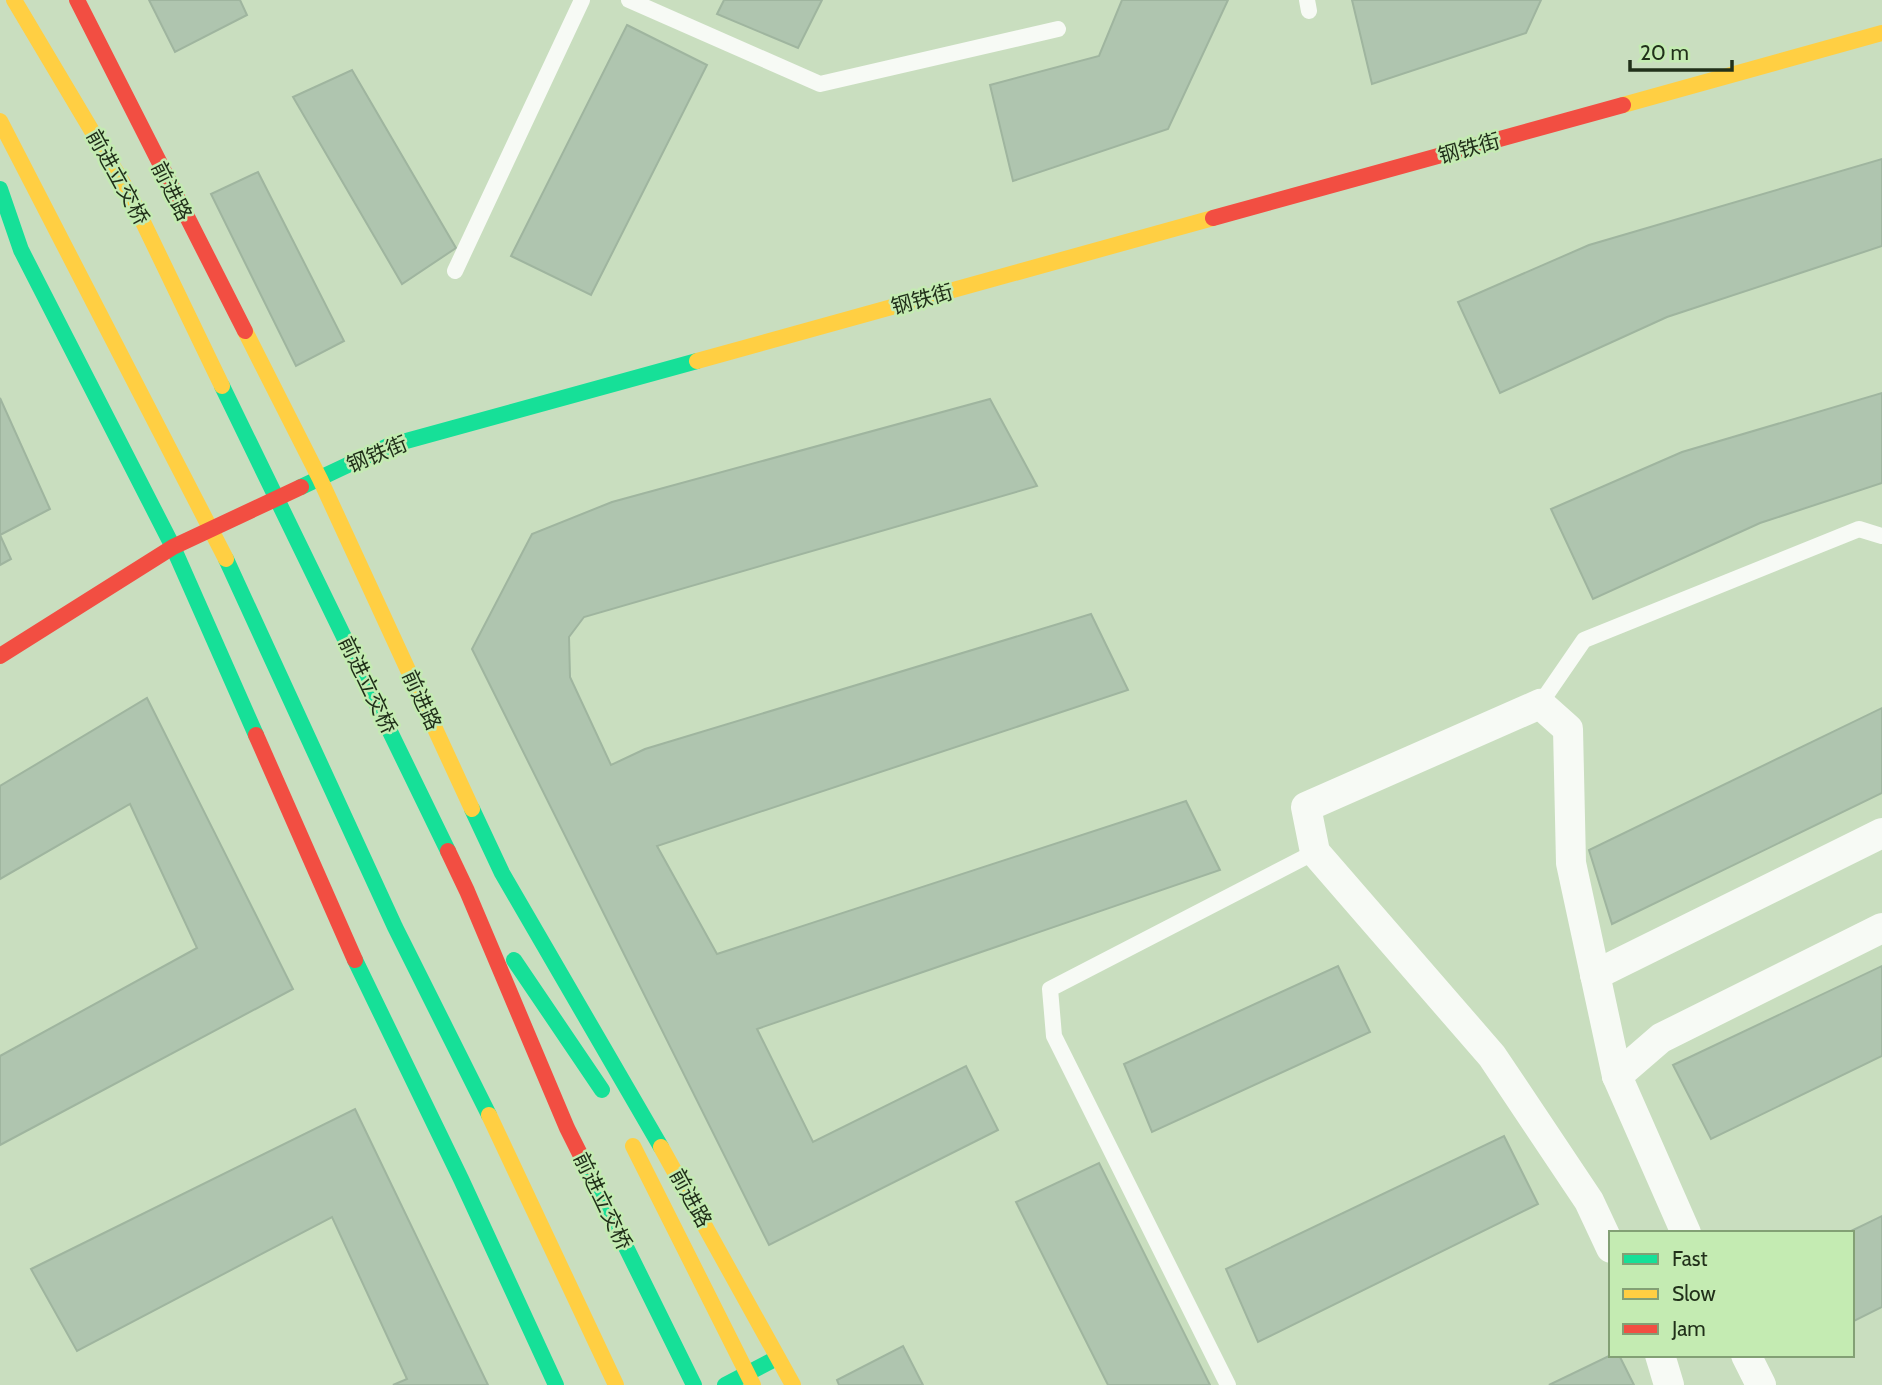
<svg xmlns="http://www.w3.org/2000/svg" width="1882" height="1385" font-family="Cabin,'Noto Sans SC',sans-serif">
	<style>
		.building { fill: #afc5af; stroke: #9fb59f; stroke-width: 2 }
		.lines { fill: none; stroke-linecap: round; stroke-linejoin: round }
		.lane { stroke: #f7faf5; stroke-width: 16 }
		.street { stroke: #f7faf5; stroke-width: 30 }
		.fast { stroke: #16e098; stroke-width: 16 }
		.slow { stroke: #ffcf43; stroke-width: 16 }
		.jam { stroke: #f24e42; stroke-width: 16 }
		.labels { text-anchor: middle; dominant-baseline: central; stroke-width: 5; stroke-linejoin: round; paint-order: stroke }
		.street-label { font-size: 21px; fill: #21301a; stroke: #c4ebb2 }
	</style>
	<rect width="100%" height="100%" fill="#c9debf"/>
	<g class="building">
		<polygon points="149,0 240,0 247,15 175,52"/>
		<polygon points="724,0 822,0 798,48 717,14"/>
		<polygon points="1122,0 1228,0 1168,129 1013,181 990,85 1099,56"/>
		<polygon points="1352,0 1541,0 1526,33 1372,84"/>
		<polygon points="627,25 707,65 591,295 511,256"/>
		<polygon points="352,70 456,248 402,284 293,97"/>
		<polygon points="1882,159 1882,246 1667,317 1500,393 1458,302 1589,245"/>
		<polygon points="258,172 344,341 296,366 211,194"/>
		<polygon points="1882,393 1882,483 1760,523 1593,599 1551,509 1682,452"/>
		<polygon points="0,398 50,509 0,535 11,559 0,565"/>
		<polygon points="990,399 1037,486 584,617 569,637 570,677 611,765 645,749 1091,614 1128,690 657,846 717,954 1186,801 1220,870 757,1029 813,1142 966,1066 998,1130 769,1245 472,649 532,534 612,502"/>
		<polygon points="147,698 293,989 0,1145 0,1056 197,948 130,804 0,879 0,786"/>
		<polygon points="1882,708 1882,793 1612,924 1589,850"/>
		<polygon points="1338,966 1370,1032 1152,1132 1124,1064"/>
		<polygon points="1882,966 1882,1056 1711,1139 1673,1065"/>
		<polygon points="355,1109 488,1385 393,1385 407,1379 332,1217 77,1351 31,1269"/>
		<polygon points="1504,1136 1538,1204 1258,1342 1226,1269"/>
		<polygon points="1099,1163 1210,1385 1108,1385 1016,1202"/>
		<polygon points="1882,1216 1882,1307 1852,1322 1852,1233 1847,1233"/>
		<polygon points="903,1346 923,1385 839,1385 837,1380"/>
		<polygon points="1611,1355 1619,1355 1634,1385 1549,1385"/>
	</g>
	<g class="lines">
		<g class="lane">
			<polyline points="629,0 820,84 1058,29"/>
			<polyline points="1307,0 1309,11"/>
			<polyline points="455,271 582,0"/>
			<polyline points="1540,704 1584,640 1859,529 1882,536"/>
			<polyline points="1228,1385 1054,1036 1050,989 1315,852"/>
		</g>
		<g class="street">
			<polyline points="1595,975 1882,833"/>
			<polyline points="1617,1076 1661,1038 1882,928"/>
			<polyline points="1611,1248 1589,1201 1492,1056 1315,852 1306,807 1540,704 1568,729 1571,863 1617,1076 1686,1233"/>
			<polyline points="1660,1355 1669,1385"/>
			<polyline points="1746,1355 1761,1385"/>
		</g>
		<g class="fast">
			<polyline points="0,189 21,250 173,547 256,735"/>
			<polyline points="222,386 448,851"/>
			<polyline points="301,487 388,446 697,361"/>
			<polyline points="226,559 395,927 489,1115"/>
			<polyline points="472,809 502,873 661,1147"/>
			<polyline points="355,960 461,1179 556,1385"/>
			<polyline points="514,960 602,1090"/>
			<polyline points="586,1166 694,1385"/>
			<polyline points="725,1385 777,1358"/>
		</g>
		<g class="slow">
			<polyline points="14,0 130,195 222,386"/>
			<polyline points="1623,105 1882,33"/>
			<polyline points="0,121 226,559"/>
			<polyline points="245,331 320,479 472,809"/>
			<polyline points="697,361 1213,218"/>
			<polyline points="489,1115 616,1385"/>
			<polyline points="633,1146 753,1385"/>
			<polyline points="661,1147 793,1385"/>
		</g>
		<g class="jam">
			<polyline points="77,0 245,331"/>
			<polyline points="1213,218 1623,105"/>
			<polyline points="0,656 173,547 301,487"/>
			<polyline points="256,735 355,960"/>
			<polyline points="448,851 467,891 567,1128 586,1166"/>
		</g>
	</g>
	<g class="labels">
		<g class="street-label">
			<text transform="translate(1469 148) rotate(-15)">钢铁街</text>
			<text transform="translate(118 177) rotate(61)">前进立交桥</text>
			<text transform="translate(172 191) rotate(63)">前进路</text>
			<text transform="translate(922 299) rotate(-15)">钢铁街</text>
			<text transform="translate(377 454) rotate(-22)">钢铁街</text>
			<text transform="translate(368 685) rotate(64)">前进立交桥</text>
			<text transform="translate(422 700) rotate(65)">前进路</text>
			<text transform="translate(691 1198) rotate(61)">前进路</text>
			<text transform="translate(603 1201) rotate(64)">前进立交桥</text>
		</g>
	</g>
	<rect x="1609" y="1231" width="245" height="126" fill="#c4ebb2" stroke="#83a075" stroke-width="2"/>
	<rect x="1623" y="1254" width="35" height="10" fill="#16e098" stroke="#83a075" stroke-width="2"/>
	<text x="1672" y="1266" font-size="21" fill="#21301a">Fast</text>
	<rect x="1623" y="1289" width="35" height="10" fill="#ffcf43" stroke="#83a075" stroke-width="2"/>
	<text x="1672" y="1301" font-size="21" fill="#21301a">Slow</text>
	<rect x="1623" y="1324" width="35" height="10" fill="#f24e42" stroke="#83a075" stroke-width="2"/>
	<text x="1672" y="1336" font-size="21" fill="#21301a">Jam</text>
	<path d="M1630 60v10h102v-10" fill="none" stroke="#21301a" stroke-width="3.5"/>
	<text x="1640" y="60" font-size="21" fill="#21301a" stroke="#c4ebb2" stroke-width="5" paint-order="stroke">20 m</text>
</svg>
